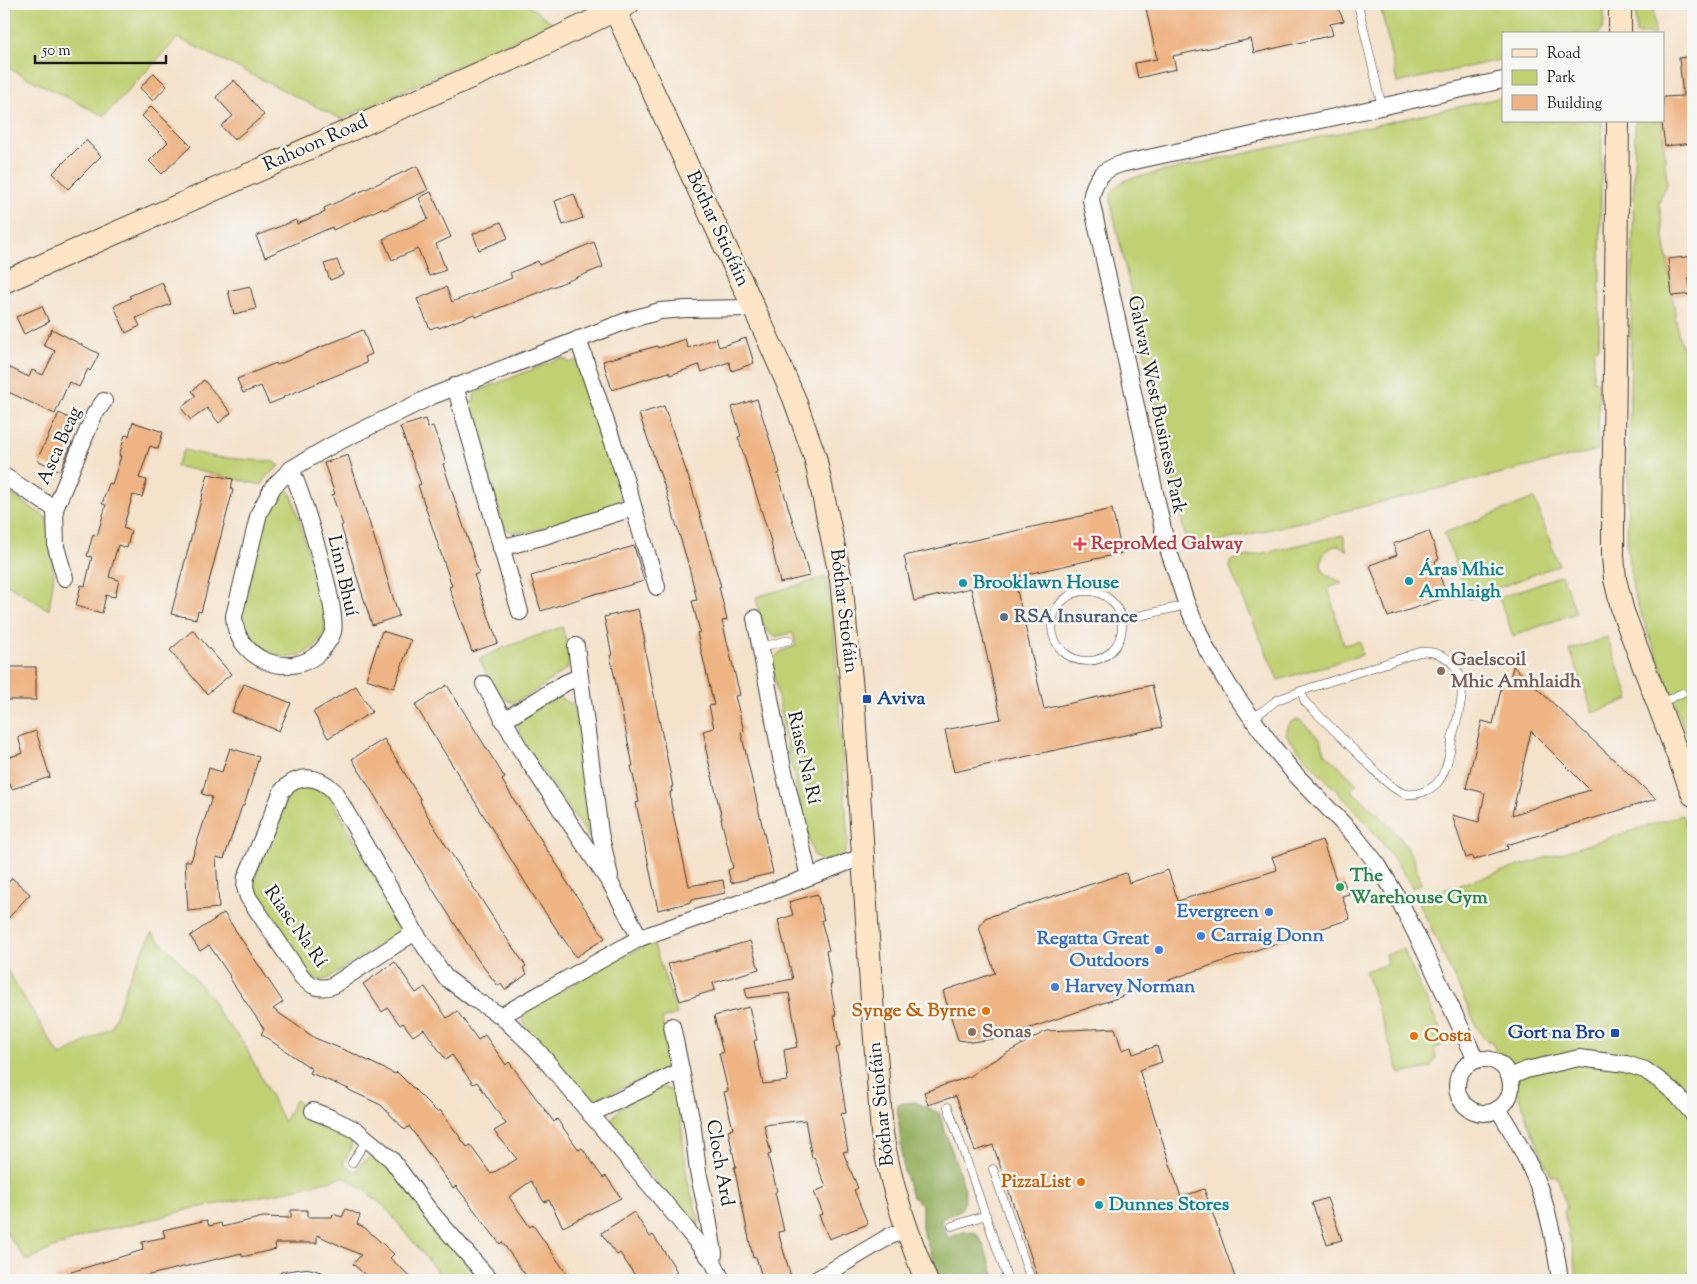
<svg xmlns="http://www.w3.org/2000/svg" width="1697" height="1284" font-family="'Sorts Mill Goudy',serif">
	<style>
		.green { fill: #c0d073; stroke: #6e7648 }
		.forest { fill: #98b265; stroke: #5a6740 }
		.building { fill: #eeb483; fill-rule: evenodd }
		.lines { fill: none; stroke-linecap: round; stroke-linejoin: round }
		.lane-casing { stroke: #3c3a36; stroke-width: 9 }
		.street-casing { stroke: #3c3a36; stroke-width: 18 }
		.secondary-casing { stroke: #3c3a36; stroke-width: 24 }
		.lane { stroke: #fff; stroke-width: 8 }
		.street { stroke: #fff; stroke-width: 16 }
		.secondary { stroke: #fee5c5; stroke-width: 22 }
		.health-dot { fill: #e0444e; stroke: #f6f6f2; stroke-width: 2 }
		.culture-dot { fill: #0f9aa8; stroke: #f6f6f2; stroke-width: 2 }
		.service-dot { fill: #5c6f8a; stroke: #f6f6f2; stroke-width: 2 }
		.education-dot { fill: #8d6e63; stroke: #f6f6f2; stroke-width: 2 }
		.transit-dot { fill: #1a4fb4; stroke: #f6f6f2; stroke-width: 2 }
		.leisure-dot { fill: #2e9e5b; stroke: #f6f6f2; stroke-width: 2 }
		.shop-dot { fill: #3f7fe0; stroke: #f6f6f2; stroke-width: 2 }
		.food-dot { fill: #e8710a; stroke: #f6f6f2; stroke-width: 2 }
		.labels { text-anchor: middle; dominant-baseline: central; stroke-width: 5; stroke-linejoin: round; paint-order: stroke }
		.street-label { font-size: 19px; fill: #1c1c1c; stroke: #f6f6f2 }
		.health-label { font-size: 19px; font-weight: bold; fill: #be3a42; stroke: #f6f6f2; text-anchor: start }
		.culture-label { font-size: 19px; font-weight: bold; fill: #0d838f; stroke: #f6f6f2; text-anchor: start }
		.service-label { font-size: 19px; font-weight: bold; fill: #4e5e75; stroke: #f6f6f2; text-anchor: start }
		.education-label { font-size: 19px; font-weight: bold; fill: #785e54; stroke: #f6f6f2; text-anchor: start }
		.transit-label { font-size: 19px; font-weight: bold; fill: #164399; stroke: #f6f6f2; text-anchor: start }
		.leisure-label { font-size: 19px; font-weight: bold; fill: #27864d; stroke: #f6f6f2; text-anchor: start }
		.shop-label { font-size: 19px; font-weight: bold; fill: #366cbe; stroke: #f6f6f2; text-anchor: end }
		.food-label { font-size: 19px; font-weight: bold; fill: #c56008; stroke: #f6f6f2; text-anchor: end }
	</style>
	<rect width="100%" height="100%" fill="#f6f6f2"/>
	<filter id="ink" filterUnits="userSpaceOnUse"><feTurbulence type="fractalNoise" baseFrequency=".02" numOctaves="2"/><feDisplacementMap in="SourceGraphic" scale="10" xChannelSelector="R" yChannelSelector="G"/><feConvolveMatrix kernelMatrix="1 2 1 2 8 2 1 2 1" color-interpolation-filters="sRGB"/></filter>
	<filter id="wash" filterUnits="userSpaceOnUse"><feTurbulence type="fractalNoise" baseFrequency=".0096" numOctaves="4" result="noise"/><feDisplacementMap in="SourceGraphic" scale="20" xChannelSelector="R" yChannelSelector="G"/><feGaussianBlur stdDeviation="1.12" result="paint"/><feColorMatrix in="noise" values="0 0 0 0 0 0 0 0 0 0 0 0 0 0 0 0 0 1.4 0 .05"/><feComposite in="paint" operator="in"/></filter>
	<g filter="url(#wash)">
		<rect width="100%" height="100%" fill="#f4e2cb"/>
		<g class="green">
			<polygon points="4,4 526,4 553,23 341,119 178,38 104,116 4,66"/>
			<path d="M1380,4H1604C1604,14 1606,26 1599,34H1503V59L1397,83Z"/>
			<polygon points="1636,4 1653,4 1655,34 1636,34"/>
			<path d="M1503,97V121H1602L1599,347L1594,351L1593,379L1599,384L1598,450L1188,549L1172,479L1175,473L1169,442L1164,438L1111,204C1110,189 1115,186 1128,179Z"/>
			<polygon points="1635,121 1662,121 1667,184 1659,203 1677,327 1693,396 1693,751 1638,606 1633,590 1627,547"/>
			<path d="M561,358L567,360L569,363L577,360L621,493C621,498 619,503 614,506C602,514 524,536 512,532C508,531 506,528 503,525L468,403L474,401V395L478,391Z"/>
			<polygon points="184,450 215,457 275,462 280,466 268,475 262,485 176,466"/>
			<polygon points="285,488 288,490 293,498 326,619 325,633 317,644 302,655 287,658 274,655 261,649 246,635 241,616 266,516 281,489"/>
			<polygon points="11,494 47,518 54,574 49,610 4,582 4,511"/>
			<polygon points="1534,498 1559,565 1469,599 1444,533"/>
			<path d="M1343,535L1347,551L1339,545C1326,547 1314,562 1326,574C1331,579 1338,579 1343,583L1328,588L1344,645L1360,641L1362,655L1278,680L1230,568V562L1232,560Z"/>
			<polygon points="1562,575 1576,613 1513,636 1499,598"/>
			<path d="M826,577L834,631L848,842L844,854L834,859L821,861L814,856L808,837L788,750L772,664C776,652 785,649 796,646L793,633C788,633 783,636 778,636C761,636 759,609 756,597Z"/>
			<path d="M562,627C566,641 573,655 567,669L524,698L513,703C495,696 488,674 479,659L503,648Z"/>
			<polygon points="1607,637 1630,699 1593,713 1570,650"/>
			<polygon points="558,697 572,704 577,712 595,836 589,837 521,740 518,726 520,719"/>
			<path d="M1300,720L1321,740L1325,753L1357,784L1351,790C1373,810 1399,830 1413,858C1416,866 1419,875 1421,884L1412,888C1395,858 1375,832 1353,808C1334,788 1315,769 1298,749C1294,744 1288,739 1286,733C1285,724 1292,720 1300,720Z"/>
			<polygon points="310,785 320,788 330,796 401,924 397,934 327,979 317,980 308,975 255,895 252,883 289,794 297,787"/>
			<polygon points="1682,815 1693,844 1693,1280 1576,1280 1574,1257 1564,1211 1567,1208 1557,1176 1551,1176 1526,1118 1525,1110 1491,1041 1487,1041 1483,1037 1477,1027 1417,898"/>
			<path d="M152,933L176,957L211,998L218,1013L243,1042L284,1122L295,1100C306,1105 305,1115 313,1120C333,1133 367,1128 343,1163L355,1172L363,1162L371,1157L380,1159L388,1163L481,1280H444L385,1207L363,1189L344,1177L278,1193L190,1209L154,1219L96,1232L51,1249L27,1261L4,1230V965L60,1056L112,1027L130,976Z"/>
			<path d="M653,942L677,1014L662,1019L669,1059L668,1065L660,1072L598,1098L589,1099L584,1095L528,1029C519,1017 522,1014 534,1006L609,964Z"/>
			<polygon points="1403,949 1446,1043 1434,1049 1436,1058 1430,1068 1400,1074 1365,971 1388,964 1386,954"/>
			<path d="M662,1087L670,1090L675,1094L680,1112L687,1178L699,1220V1224L694,1227L617,1135L611,1124C615,1103 644,1096 662,1087Z"/>
		</g>
		<path class="forest" d="M915,1102L939,1113L965,1189C965,1213 960,1210 941,1219L948,1238L966,1231L976,1233L983,1244L996,1280H941L922,1229V1204L912,1197L903,1168L897,1104Z"/>
		<g id="blocks">
			<g class="building">
				<polygon points="1145,4 1336,4 1344,21 1330,24 1333,35 1254,53 1251,39 1173,56 1176,69 1138,78 1135,63 1157,59"/>
				<polygon points="1693,56 1693,143 1665,146 1662,123 1663,97 1683,96 1679,58"/>
				<polygon points="154,73 167,86 153,101 140,88"/>
				<polygon points="234,80 264,115 234,140 221,126 233,116 216,97"/>
				<polygon points="151,106 191,146 162,174 149,161 168,142 142,116"/>
				<polygon points="86,140 101,156 68,189 53,173"/>
				<polygon points="417,166 428,190 384,210 382,208 333,230 332,227 265,257 256,236 296,220 297,224 325,212 324,208"/>
				<polygon points="431,192 451,237 436,244 446,270 429,276 418,249 392,260 383,239 428,219 419,198"/>
				<polygon points="574,194 583,218 563,225 555,201"/>
				<polygon points="501,222 508,238 479,250 473,234"/>
				<polygon points="594,242 603,267 476,317 474,314 439,328 438,326 430,329 417,299 446,287 452,302 512,278 510,273 538,261 539,265"/>
				<polygon points="1693,256 1693,273 1688,274 1691,294 1672,296 1668,259"/>
				<polygon points="337,260 343,275 330,280 324,264"/>
				<polygon points="162,282 171,304 136,318 140,326 126,333 114,306 131,298 129,296"/>
				<polygon points="250,286 256,309 234,314 228,291"/>
				<polygon points="42,306 49,322 24,334 16,317"/>
				<polygon points="52,329 99,354 90,371 88,369 79,387 69,382 55,414 4,390 4,365 29,377 32,370 43,375 55,351 43,345"/>
				<polygon points="363,330 372,354 365,357 367,363 283,397 284,398 269,404 261,386 243,393 237,379 276,363 277,365"/>
				<polygon points="716,338 719,347 746,338 754,363 732,371 729,362 702,372 699,365 670,375 669,372 612,390 603,361 657,346 658,348 685,339 688,348"/>
				<polygon points="204,380 231,413 219,423 207,408 191,420 181,408 196,396 192,391"/>
				<polygon points="757,399 780,473 778,474 796,532 797,531 809,576 780,583 770,538 738,437 741,436 732,407"/>
				<polygon points="664,406 691,485 721,587 719,587 727,620 722,621 740,695 735,696 744,731 741,732 773,873 731,883 728,870 733,868 721,819 722,819 705,746 707,746 703,731 714,728 709,706 714,705 697,633 700,632 692,601 697,600 688,563 666,491 639,414"/>
				<polygon points="59,413 75,421 65,440 72,443 60,471 37,460"/>
				<polygon points="425,419 428,428 433,426 446,463 443,464 479,573 474,575 498,643 472,652 449,587 452,586 418,485 421,484 400,427"/>
				<polygon points="133,422 163,432 158,449 150,446 139,478 147,480 142,497 133,495 123,528 131,531 127,548 118,545 109,577 119,580 115,597 106,595 102,613 76,606 81,585 85,586 92,557 87,556 93,534 97,536 106,505 102,504 109,483 112,484 121,456 119,456 125,435 129,436"/>
				<polygon points="348,455 399,616 372,625 341,526 343,525 332,495 335,494 324,463"/>
				<polygon points="208,474 233,479 231,489 233,490 201,612 198,611 196,619 171,614"/>
				<polygon points="1112,509 1122,553 1014,577 1044,709 1152,685 1162,727 954,772 945,730 1001,719 985,647 971,588 914,601 904,556"/>
				<polygon points="1429,531 1439,559 1435,561 1447,597 1388,617 1370,565 1397,555 1393,544"/>
				<polygon points="634,546 644,581 599,594 598,593 541,611 531,576"/>
				<polygon points="638,609 645,642 644,642 646,656 673,787 671,787 672,792 670,792 671,804 689,886 723,880 725,893 691,900 692,902 658,910 636,803 639,802 631,766 633,766 610,655 612,655 604,617"/>
				<polygon points="193,630 231,674 207,694 170,650"/>
				<polygon points="382,631 411,640 394,688 366,679"/>
				<path d="M1513,666L1656,799L1507,845L1508,849L1473,860L1472,856L1466,858L1452,815L1479,822L1485,793L1466,788L1482,721L1493,724L1502,685L1508,687ZM1531,731L1590,790L1512,815Z"/>
				<rect x="4" y="667" width="32" height="33"/>
				<polygon points="244,684 291,703 279,731 232,712"/>
				<polygon points="447,685 505,778 502,780 514,800 544,844 543,844 564,875 563,876 605,938 576,957 535,898 415,705"/>
				<polygon points="356,686 372,712 328,738 313,712"/>
				<polygon points="36,731 50,777 12,789 10,784 4,786 4,759 23,753 18,737"/>
				<polygon points="384,739 421,800 420,801 426,813 445,844 511,945 526,966 523,968 527,974 505,990 501,984 498,986 478,960 419,868 352,759"/>
				<polygon points="230,748 259,757 244,806 242,806 224,859 216,857 219,908 188,911 185,861 191,861 212,797 202,794 209,768 222,772"/>
				<polygon points="1322,840 1337,882 1343,880 1349,894 1342,896 1350,919 1244,954 1016,1033 1017,1035 972,1042 958,1040 943,991 995,973 979,928 985,918 1126,873 1129,883 1168,870 1178,901 1277,870 1272,857"/>
				<polygon points="12,878 30,894 4,923 4,888"/>
				<polygon points="817,894 824,920 821,920 829,950 826,951 832,985 830,985 836,1015 834,1015 840,1047 836,1048 846,1113 841,1114 848,1151 843,1152 858,1188 854,1190 868,1224 829,1239 819,1215 823,1214 814,1192 826,1187 814,1157 812,1158 805,1120 764,1125 771,1154 768,1155 777,1191 775,1192 784,1231 778,1232 792,1280 763,1280 756,1257 753,1258 734,1167 736,1167 728,1130 733,1129 724,1092 728,1091 719,1053 723,1053 714,1016 749,1007 757,1040 754,1041 763,1084 788,1081 784,1050 797,1047 796,1042 798,1042 789,993 747,998 745,988 793,979 778,920 793,915 789,902"/>
				<polygon points="224,913 283,1002 273,1009 315,1038 354,1054 395,1074 397,1072 437,1112 440,1110 467,1147 470,1145 491,1174 517,1159 494,1131 506,1124 477,1082 473,1084 452,1055 446,1060 424,1029 413,1036 403,1023 400,1025 388,1008 382,1012 363,984 395,962 416,993 425,987 447,1018 457,1011 478,1040 485,1035 506,1065 509,1062 554,1122 557,1119 579,1150 582,1148 603,1178 606,1176 621,1198 563,1227 549,1200 544,1202 531,1181 509,1197 530,1227 533,1225 571,1280 529,1280 502,1242 500,1244 456,1186 453,1188 409,1126 405,1130 381,1105 349,1090 349,1089 310,1073 312,1069 261,1034 264,1029 229,977 230,976 209,945 200,951 190,936"/>
				<polygon points="750,941 759,969 713,983 715,990 680,1001 668,964"/>
				<polygon points="1115,1028 1122,1050 1131,1047 1133,1054 1157,1046 1162,1062 1139,1070 1181,1197 1204,1189 1236,1280 1039,1280 993,1145 975,1151 956,1096 928,1105 924,1092 971,1076 982,1067 1046,1031"/>
				<polygon points="1327,1198 1342,1240 1327,1244 1312,1203"/>
				<polygon points="346,1209 360,1215 357,1224 365,1228 394,1254 390,1258 414,1280 371,1280 353,1264 361,1255 317,1235 317,1243 275,1243 276,1249 242,1257 242,1253 128,1280 55,1280 55,1277 143,1250 142,1242 165,1237 163,1230 207,1220 209,1226 221,1223 222,1227 263,1217 291,1218 291,1210 307,1210 307,1217 332,1217 333,1214 342,1217"/>
				<polygon points="634,1212 650,1237 653,1235 672,1263 677,1272 674,1274 679,1280 638,1280 620,1253 617,1255 601,1233"/>
			</g>
		</g>
	</g>
	<g filter="url(#ink)">
		<use href="#blocks" fill-opacity="0" stroke="#3c3a36" stroke-width="1"/>
		<g class="lines">
			<g class="lane-casing">
				<g id="lane">
					<polyline points="1358,4 1382,107"/>
					<circle cx="1087" cy="626" r="35"/>
					<polyline points="1121,620 1187,605"/>
					<polyline points="761,647 789,640"/>
					<polyline points="1661,703 1682,693"/>
					<path d="M1252,719L1277,700L1301,691L1420,652C1431,651 1440,653 1449,660C1472,680 1459,710 1453,735C1450,750 1448,769 1438,782C1430,791 1414,797 1403,793C1388,787 1376,771 1365,761C1345,741 1325,721 1305,702L1301,691"/>
					<polyline points="948,1107 1008,1280"/>
					<polyline points="352,1163 367,1139"/>
					<polyline points="993,1169 1031,1280"/>
					<polyline points="952,1226 986,1215"/>
				</g>
			</g>
			<g class="street-casing">
				<g id="street">
					<polyline points="578,339 624,475 657,587"/>
					<polyline points="455,386 520,612"/>
					<path d="M291,469C302,494 339,610 333,632C331,639 326,645 321,651C290,682 235,659 234,616L259,513L273,487L291,469L332,445L432,396L629,320L660,311L686,309L754,308"/>
					<polyline points="4,476 55,509"/>
					<polyline points="501,548 545,536 633,508"/>
					<polyline points="65,578 56,547 55,509 94,415 104,401"/>
					<polyline points="755,618 782,763 809,877"/>
					<polyline points="576,646 600,833 610,876"/>
					<polyline points="484,684 519,747 612,886 640,938"/>
					<polyline points="503,721 565,683 579,677"/>
					<path d="M415,932L332,986C319,990 311,986 302,977L248,897L245,887L246,877L282,791C298,773 318,775 334,791L415,932L445,977L474,999L501,1016L537,1050L680,1221L713,1262L722,1280"/>
					<polyline points="501,1016 640,938 762,895 864,856"/>
					<polyline points="672,1026 693,1128 698,1172 707,1212 714,1253 713,1262"/>
					<circle cx="1484" cy="1086" r="27"/>
					<path d="M1476,1060L1424,950L1399,900L1378,865L1354,835L1294,773L1273,747L1231,689L1207,650L1187,605L1166,543L1091,200C1094,180 1101,170 1121,164L1503,80"/>
					<polyline points="1510,1077 1526,1070 1579,1058 1626,1064 1645,1070 1663,1083 1677,1095 1693,1114"/>
					<path d="M1498,1109C1512,1131 1525,1154 1535,1178C1549,1209 1555,1246 1560,1280"/>
					<polyline points="313,1111 331,1118 356,1130 391,1159 429,1210 490,1280"/>
					<polyline points="590,1114 681,1071"/>
					<polyline points="285,1280 307,1277 318,1280"/>
					<polyline points="816,1280 890,1236 906,1230"/>
				</g>
			</g>
			<g class="secondary-casing">
				<g id="secondary">
					<path d="M615,10L765,332L794,398L815,457L841,580L854,710L871,986L882,1133C890,1184 907,1232 926,1280"/>
					<polyline points="1620,34 1620,4"/>
					<polyline points="1618,121 1613,527 1613,556 1615,579 1623,612 1693,795"/>
					<polyline points="4,282 528,52 628,4"/>
				</g>
			</g>
			<use href="#lane" class="lane"/>
			<use href="#street" class="street"/>
			<use href="#secondary" class="secondary"/>
		</g>
	</g>
	<path class="health-dot" d="M1077.5 536.5h5v5h5v5h-5v5h-5v-5h-5v-5h5z"/>
	<g class="culture-dot">
		<circle cx="1409" cy="581" r="5"/>
		<circle cx="963" cy="583" r="5"/>
		<circle cx="1099" cy="1205" r="5"/>
	</g>
	<circle class="service-dot" cx="1004" cy="617" r="5"/>
	<g class="education-dot">
		<circle cx="1441" cy="671" r="5"/>
		<circle cx="972" cy="1032" r="5"/>
	</g>
	<g class="transit-dot">
		<rect x="862" y="694" width="10" height="10" rx="2.5"/>
		<rect x="1610" y="1028" width="10" height="10" rx="2.5"/>
	</g>
	<circle class="leisure-dot" cx="1340" cy="887" r="5"/>
	<g class="shop-dot">
		<circle cx="1269" cy="912" r="5"/>
		<circle cx="1201" cy="936" r="5"/>
		<circle cx="1159" cy="950" r="5"/>
		<circle cx="1055" cy="987" r="5"/>
	</g>
	<g class="food-dot">
		<circle cx="986" cy="1011" r="5"/>
		<circle cx="1414" cy="1036" r="5"/>
		<circle cx="1081" cy="1182" r="5"/>
	</g>
	<g class="labels">
		<g class="street-label">
			<text transform="translate(316 144) rotate(-24)">Rahoon Road</text>
			<text transform="translate(717 229) rotate(65)">Bóthar Stiofáin</text>
			<text transform="translate(1156 405) rotate(78)">Galway West Business Park</text>
			<text transform="translate(60 446) rotate(-66)">Asca Beag</text>
			<text transform="translate(342 576) rotate(77)">Linn Bhuí</text>
			<text transform="translate(843 611) rotate(83)">Bóthar Stiofáin</text>
			<text transform="translate(803 758) rotate(77)">Riasc Na Rí</text>
			<text transform="translate(295 927) rotate(55)">Riasc Na Rí</text>
			<text transform="translate(882 1104) rotate(-96)">Bóthar Stiofáin</text>
			<text transform="translate(719 1163) rotate(80)">Cloch Ard</text>
		</g>
		<g class="health-label">
			<text x="1091" y="544">ReproMed Galway</text>
		</g>
		<g class="culture-label">
			<text x="1419" y="570">Áras Mhic<tspan x="1419" dy="22">Amhlaigh</tspan></text>
			<text x="973" y="583">Brooklawn House</text>
			<text x="1109" y="1205">Dunnes Stores</text>
		</g>
		<g class="service-label">
			<text x="1014" y="617">RSA Insurance</text>
		</g>
		<g class="education-label">
			<text x="1451" y="660">Gaelscoil<tspan x="1451" dy="22">Mhic Amhlaidh</tspan></text>
			<text x="982" y="1032">Sonas</text>
		</g>
		<g class="transit-label">
			<text x="877" y="699">Aviva</text>
			<text x="1605" y="1033" text-anchor="end">Gort na Bro</text>
		</g>
		<g class="leisure-label">
			<text x="1350" y="876">The<tspan x="1350" dy="22">Warehouse Gym</tspan></text>
		</g>
		<g class="shop-label">
			<text x="1259" y="912">Evergreen</text>
			<text x="1211" y="936" text-anchor="start">Carraig Donn</text>
			<text x="1149" y="939">Regatta Great<tspan x="1149" dy="22">Outdoors</tspan></text>
			<text x="1065" y="987" text-anchor="start">Harvey Norman</text>
		</g>
		<g class="food-label">
			<text x="976" y="1011">Synge &amp; Byrne</text>
			<text x="1424" y="1036" text-anchor="start">Costa</text>
			<text x="1071" y="1182">PizzaList</text>
		</g>
	</g>
	<rect width="1697" height="1284" fill="none" stroke="#f6f6f2" stroke-width="20"/>
	<rect x="1502" y="32" width="162" height="90" fill="#f6f6f2" stroke="#9f9f9c"/>
	<rect x="1512" y="49" width="25" height="8" fill="#fee5c5" stroke="#9f9f9c"/>
	<text x="1547" y="58" font-size="15" fill="#1c1c1c">Road</text>
	<rect x="1512" y="70" width="25" height="15" fill="#c0d073" stroke="#9f9f9c"/>
	<text x="1547" y="82" font-size="15" fill="#1c1c1c">Park</text>
	<rect x="1512" y="95" width="25" height="15" fill="#eeb483" stroke="#9f9f9c"/>
	<text x="1547" y="108" font-size="15" fill="#1c1c1c">Building</text>
	<path d="M35 55v8h131v-8" fill="none" stroke="#1c1c1c" stroke-width="2.5"/>
	<text x="42" y="55" font-size="15" fill="#1c1c1c" stroke="#f6f6f2" stroke-width="4" paint-order="stroke">50 m</text>
</svg>
